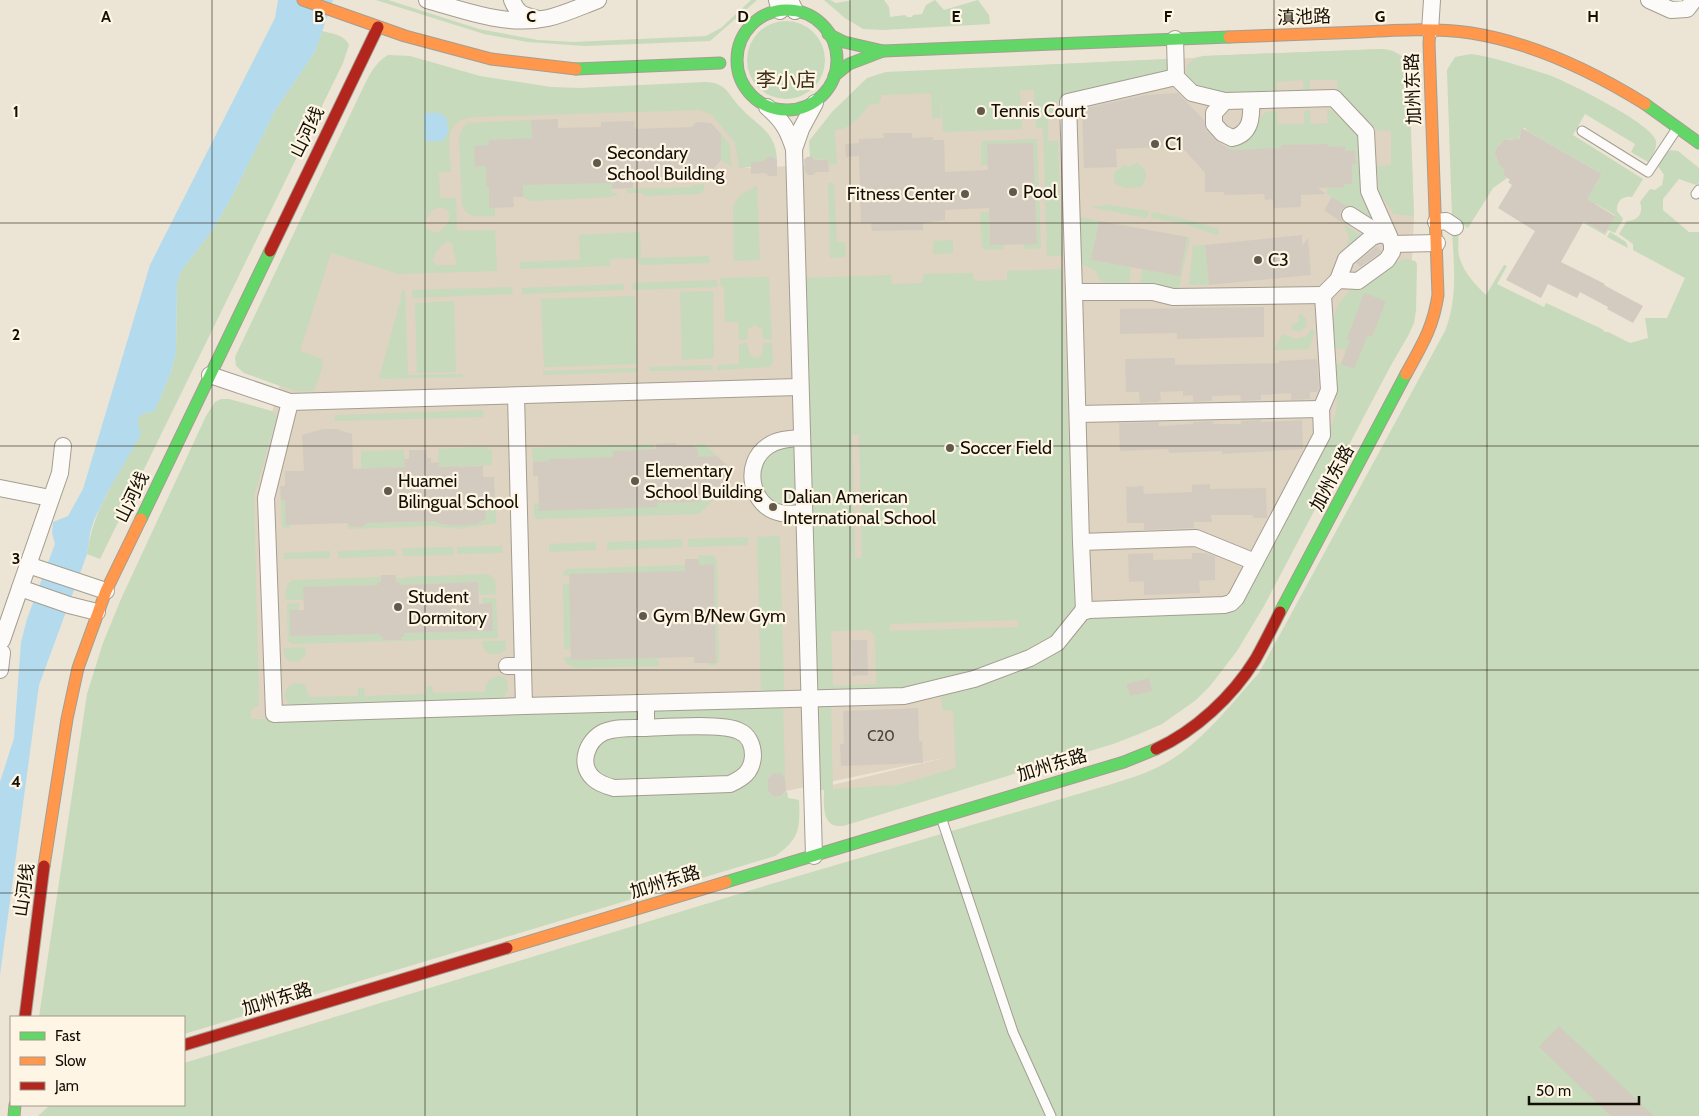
<svg xmlns="http://www.w3.org/2000/svg" width="1699" height="1116" font-family="Cabin,'Noto Sans SC',sans-serif">
	<style>
		.education { fill: #dfd3c2 }
		.green { fill: #c7dabb; fill-rule: evenodd }
		.water { fill: #b3daed }
		.building { fill: #d4cbc0 }
		.lines { fill: none; stroke-linecap: round; stroke-linejoin: round }
		.lane-casing { stroke: #a49e91; stroke-width: 11 }
		.street-casing { stroke: #a49e91; stroke-width: 18 }
		.fast-casing { stroke: #a49e91; stroke-width: 13 }
		.slow-casing { stroke: #a49e91; stroke-width: 13 }
		.jam-casing { stroke: #a49e91; stroke-width: 13 }
		.lane { stroke: #fcfbf9; stroke-width: 9 }
		.street { stroke: #fcfbf9; stroke-width: 16 }
		.fast { stroke: #63d668; stroke-width: 11 }
		.slow { stroke: #ff974d; stroke-width: 11 }
		.jam { stroke: #b3261e; stroke-width: 11 }
		.grid { fill: none; stroke: #140f05; stroke-width: 1; stroke-opacity: 0.55 }
		.poi-dot { fill: #605a4d; stroke: #fff5e4; stroke-width: 2 }
		.labels { text-anchor: middle; dominant-baseline: central; stroke-width: 4.5; stroke-linejoin: round; paint-order: stroke }
		.number-label { font-size: 15px; fill: #474137 }
		.street-label { font-size: 18px; fill: #140f05; stroke: #fff5e4 }
		.poi-label { font-size: 18px; fill: #140f05; stroke: #fff5e4; text-anchor: start }
		.quarter-label { font-size: 20px; fill: #3c3017; stroke: #fff5e4 }
		.grid-label { font-size: 16px; text-anchor: middle; font-weight: bold; fill: #140f05; stroke: #fff5e4; stroke-width: 4.5; stroke-linejoin: round; paint-order: stroke }
	</style>
	<rect width="100%" height="100%" fill="#ece4d4"/>
	<polygon class="education" points="1382,49 1393,51 1403,57 1406,61 1409,72 1414,216 1412,259 1403,291 1252,600 1156,706 844,805 833,790 812,790 948,757 786,791 781,796 774,797 768,791 763,704 251,719 248,611 213,612 354,134 424,113 708,103 730,131 746,168 836,164 835,129 854,122 863,113 874,96 1041,65 1193,58 1204,56"/>
	<g class="green">
		<polygon points="358,0 388,0 479,29 538,40 573,42 706,36 721,28 751,0 757,0 710,41 585,46 528,42 484,34 376,0"/>
		<polygon points="824,0 830,0 836,3 853,0 884,0 889,7 890,17 905,15 907,17 912,17 913,15 922,14 926,5 935,0 944,10 978,0 989,15 990,24 883,30 863,29 845,18"/>
		<circle cx="786" cy="60" r="39"/>
		<path d="M322,31C332,34 344,34 349,45L343,63L100,559L87,554C93,509 117,476 139,438L140,432C133,419 140,411 154,412L170,375L176,352L177,284L181,271L211,232L229,202L276,109L315,52Z"/>
		<path d="M1382,49C1394,50 1404,55 1408,66L1414,216L1394,214L1379,193L1377,166L1391,165V130L1378,131L1338,92L1337,80H1310V93H1303V80L1277,82V94L1234,96L1193,86C1181,71 1185,60 1204,56Z"/>
		<path d="M1471,54C1494,57 1526,68 1549,75C1567,82 1652,123 1656,141C1657,149 1652,156 1648,162L1631,152L1635,144L1585,114L1573,135L1643,179L1632,197C1622,195 1616,202 1617,211L1623,219L1615,233L1608,230L1605,235L1573,217L1576,212L1586,222L1605,233L1615,215L1596,204L1582,202L1594,187L1602,174L1527,131L1525,128H1523L1518,140C1509,138 1503,140 1497,147C1494,157 1497,164 1506,171L1503,175L1507,178L1493,188L1468,228L1452,217L1447,70L1455,57Z"/>
		<path d="M388,55L410,56L480,76L551,87L579,88L705,82C728,83 727,94 741,108C757,126 776,131 777,160L774,157H767L765,163L751,162V167L739,168L735,143L712,115L699,110L473,117C441,120 450,148 451,172H439L440,198H456L457,231L495,230L497,271L399,274L331,253L300,351L322,359L323,365L314,391H297L280,386L244,373L236,366L235,357L361,92C368,78 374,63 388,55ZM439,208C448,207 450,213 449,220C444,230 435,238 426,227C425,218 430,209 439,208ZM449,241L452,244L457,265H437L433,261C433,254 442,243 449,241Z"/>
		<path d="M1167,59L1169,61L1170,67L1164,76L1057,101V114L1050,115L1048,116V141H1058L1062,256H1047L1043,128H1036L1034,89L1020,91L1022,129L943,132L941,93V118H932L931,93L881,95V100L878,104L869,105C861,116 851,129 835,130L837,164L828,165V159L815,160L813,157H810L809,141L832,112L867,78L886,72Z"/>
		<polygon points="1327,109 1331,110 1360,137 1361,198 1372,213 1372,218 1370,222 1327,194 1326,188 1344,187 1344,184 1352,184 1352,164 1356,163 1355,151 1345,151 1345,146 1328,147 1327,144 1281,145 1281,148 1231,150 1225,144 1229,141 1249,135 1265,112 1277,111 1278,124 1304,124 1304,111 1310,110 1311,124 1328,123"/>
		<path d="M531,120L532,139L488,140L489,145L475,167L486,166V187H489V207L495,208V216C483,216 465,220 462,204L459,138L463,127L468,123Z"/>
		<polygon points="721,134 730,145 732,167 721,160"/>
		<polygon points="1037,139 1041,248 1024,249 1024,244 1037,243 1033,143 988,144 988,165 981,165 981,141"/>
		<path d="M1671,150L1678,151L1699,168V183L1696,185L1679,179L1663,199V210L1689,232H1699V1116H38L50,1105H184V1063L771,884L1112,784C1131,778 1151,772 1169,761C1204,740 1231,704 1259,673L1445,331C1458,299 1454,265 1452,231L1458,234C1459,242 1457,252 1460,259C1464,273 1476,285 1486,295L1504,265L1507,266L1497,284L1544,307L1546,303L1602,329L1605,332H1608L1630,343L1648,338L1645,318H1667L1685,278L1633,250V244L1619,234L1627,221C1638,221 1644,213 1640,202L1650,189L1655,190L1662,185L1664,175L1658,166L1668,152Z"/>
		<polygon points="1137,162 1146,172 1145,181 1141,187 1125,188 1114,183 1114,173 1124,165 1129,167"/>
		<polygon points="612,183 611,192 619,194 610,197 531,201 523,197 523,185"/>
		<polygon points="828,183 834,183 837,242 845,242 846,257 830,258"/>
		<polygon points="704,184 704,190 699,194 645,196 641,193 627,193 627,189 692,187 693,185"/>
		<polygon points="757,186 760,260 734,261 733,206 740,195"/>
		<polygon points="1103,204 1149,211 1147,218 1093,208 1093,206 1103,206"/>
		<polygon points="980,212 989,212 990,245 1003,244 1004,249 986,250 982,248"/>
		<polygon points="1152,212 1185,219 1219,229 1219,232 1217,235 1185,224 1151,218"/>
		<polygon points="1081,217 1099,221 1091,260 1131,267 1129,284 1101,282 1095,270 1081,264"/>
		<polygon points="1344,224 1363,237 1351,250 1347,246 1349,237"/>
		<polygon points="640,232 641,258 709,256 709,263 638,265 638,258 610,259 610,266 520,269 520,262 580,260 579,235"/>
		<polygon points="1610,232 1626,242 1628,248 1607,237"/>
		<polygon points="1187,237 1190,238 1178,291 1166,286 1140,285 1142,269 1180,276"/>
		<polygon points="953,240 953,253 933,254 933,241"/>
		<polygon points="1205,245 1209,285 1189,285 1193,246"/>
		<path d="M1407,259L1415,261L1417,264L1416,311L1414,323L1408,336L1390,367L1264,606L1237,651L1210,686L1196,700L1162,724L1139,734L1113,744L843,826C821,828 824,805 824,790H821L818,710L822,706L831,703L833,789L898,785L956,768L953,711L943,710L941,695L1005,675L1083,616L1224,609L1325,446L1337,409L1334,364H1341L1346,350L1335,348C1335,338 1333,326 1334,317C1338,291 1384,263 1407,259Z"/>
		<path d="M1062,269L1075,614L1054,641L1001,665L903,690L817,692L804,278L891,275L892,284L923,283V274L973,273L974,281L1007,280V271ZM852,435H859L862,558H855ZM1018,620V627L890,631V624ZM868,630L875,636L876,684L833,686L831,631Z"/>
		<polygon points="769,277 772,339 763,339 762,329 755,325 748,329 747,340 739,340 738,322 725,322 724,287 721,287 720,278"/>
		<polygon points="717,280 718,287 633,290 632,283"/>
		<polygon points="624,284 624,290 522,294 522,288"/>
		<polygon points="512,287 513,294 412,298 412,290"/>
		<polygon points="403,290 405,290 408,375 463,374 463,377 379,379"/>
		<polygon points="713,291 714,358 682,360 680,292"/>
		<polygon points="635,296 637,364 544,367 541,299"/>
		<polygon points="454,301 456,372 417,373 415,303"/>
		<polygon points="1302,314 1307,321 1306,327 1300,331 1291,330 1292,326 1299,321 1298,315"/>
		<polygon points="1311,329 1315,331 1309,349 1273,350 1283,334 1296,339 1307,336"/>
		<polygon points="747,343 750,355 756,358 762,355 763,343 772,343 773,362 770,367 717,370 717,365 739,364 739,344"/>
		<polygon points="712,365 713,370 649,371 649,367"/>
		<polygon points="637,368 637,372 543,375 543,371"/>
		<path d="M221,399H229L272,411L277,416L254,496L259,703L258,706L251,710V719L783,703L785,778L780,773H773L768,779V791L774,797L781,796L787,791L788,798L799,800C800,828 800,839 775,856L184,1034V1017H39L87,694L103,643L121,599L206,416L215,402Z"/>
		<polygon points="483,410 483,417 334,421 336,415"/>
		<polygon points="802,438 804,513 770,509 753,466 758,455"/>
		<polygon points="653,444 653,449 613,451 613,457 549,459 549,461 533,462 532,448"/>
		<polygon points="704,444 717,456 698,457 698,450 693,445"/>
		<polygon points="485,447 492,451 492,465 439,467 438,449"/>
		<polygon points="404,450 405,467 361,469 361,451"/>
		<polygon points="485,497 495,497 496,523 460,529 431,526 348,529 347,523 352,527 362,527 367,523 434,521 441,524 456,526 477,524 486,519"/>
		<polygon points="716,497 699,514 537,519 534,516 534,503 657,507 657,503 699,502 699,498"/>
		<polygon points="281,500 285,500 291,528 284,528 282,526"/>
		<polygon points="780,536 784,690 761,691 757,537"/>
		<polygon points="748,537 748,545 689,547 688,539"/>
		<polygon points="682,539 683,547 607,550 607,542"/>
		<polygon points="596,542 596,550 549,552 549,544"/>
		<polygon points="502,546 503,553 457,554 457,547"/>
		<polygon points="453,547 453,555 403,556 402,548"/>
		<polygon points="395,549 396,556 338,558 338,551"/>
		<polygon points="330,551 330,558 284,559 284,553"/>
		<polygon points="698,555 713,556 717,561 718,607 715,607 714,564 699,565"/>
		<polygon points="685,565 685,571 563,576 565,570 567,569"/>
		<polygon points="488,574 495,580 496,594 479,595 478,582 399,585 399,582 396,582 396,578 404,578 405,577"/>
		<path d="M381,577V582L378,585L303,587V600H286C286,592 284,584 293,580Z"/>
		<polygon points="563,584 570,584 571,649 564,649"/>
		<polygon points="482,598 496,598 498,638 292,644 288,641 287,604 299,603 299,610 290,610 291,636 379,634 380,637 383,637 383,640 400,640 401,637 404,637 404,633 493,631 492,604 483,604"/>
		<polygon points="715,625 718,625 719,662 715,665 708,665 708,663 716,662"/>
		<polygon points="482,641 506,641 506,649 500,654 489,654 484,649"/>
		<polygon points="306,647 305,656 298,662 290,661 285,657 283,648"/>
		<polygon points="564,657 658,658 659,666 575,668 566,663"/>
		<path d="M499,676L503,677L507,680L508,689L505,696L499,699L295,706L288,703C280,690 291,679 305,685L309,697L358,696V688H364L365,696L426,694V687L432,686L433,693L485,692C486,683 489,677 499,676Z"/>
	</g>
	<g class="water">
		<path d="M278,0H333L315,52L276,109L229,202L211,232L181,271L177,284L176,352L170,375L154,412C140,411 133,419 141,432L139,438L107,493L94,520L90,533L87,554L77,582L39,685L0,975V782L14,738L21,642L27,619L55,544L52,533L53,522L68,516L83,489L150,265L275,18Z"/>
		<polygon points="424,113 440,113 447,119 448,133 443,141 425,141"/>
	</g>
	<g class="building">
		<polygon points="1178,93 1204,120 1206,130 1215,140 1231,150 1281,148 1281,145 1328,144 1328,147 1345,146 1345,151 1355,151 1356,163 1352,164 1352,184 1344,184 1344,187 1318,188 1326,194 1301,195 1301,207 1274,208 1273,199 1265,200 1264,194 1224,195 1224,192 1205,192 1205,173 1181,146 1116,149 1117,167 1084,168 1082,109 1145,95"/>
		<polygon points="558,119 558,128 601,127 601,122 634,121 635,129 692,127 696,122 711,123 721,134 721,160 706,177 692,178 692,180 633,182 633,188 612,189 612,183 523,185 523,197 513,197 514,207 489,208 489,187 486,187 486,166 475,167 474,146 489,145 488,140 532,138 531,120"/>
		<polygon points="1522,128 1602,174 1587,199 1615,216 1605,233 1584,221 1561,262 1605,284 1604,285 1643,306 1633,323 1607,309 1608,307 1580,292 1577,298 1548,284 1541,298 1506,280 1535,231 1498,208 1512,185 1508,182 1510,180 1503,175 1505,171 1498,163 1495,153 1497,147 1504,140 1519,139"/>
		<polygon points="883,133 912,133 912,138 933,137 933,140 944,140 945,172 988,170 987,144 1033,143 1037,244 990,245 989,208 945,210 945,220 923,223 923,230 872,231 871,223 861,223 859,156 846,157 845,144 859,143 859,139 884,138"/>
		<polygon points="812,156 815,160 828,159 829,172 816,172 813,175 808,175 805,172 804,160 807,157"/>
		<polygon points="767,157 774,157 777,160 777,176 769,176 765,173 751,174 751,162 764,161"/>
		<polygon points="1332,197 1347,206 1342,209 1340,214 1341,219 1344,224 1324,210"/>
		<polygon points="1099,221 1187,237 1180,276 1091,260"/>
		<polygon points="1302,235 1302,246 1308,238 1311,275 1209,285 1205,245"/>
		<polygon points="1377,246 1381,251 1380,253 1360,267 1356,263"/>
		<polygon points="1364,293 1386,301 1372,337 1368,335 1354,369 1341,364 1350,340 1347,339"/>
		<polygon points="1264,307 1264,337 1177,339 1177,333 1120,334 1120,309"/>
		<polygon points="1175,358 1175,365 1279,363 1279,361 1317,359 1319,388 1317,392 1310,392 1310,399 1291,400 1291,393 1261,395 1261,400 1241,401 1240,395 1212,396 1212,401 1193,402 1193,395 1183,396 1183,391 1160,392 1161,401 1158,401 1158,402 1140,403 1139,392 1126,392 1125,359"/>
		<polygon points="1261,420 1261,422 1302,420 1303,449 1222,454 1222,451 1169,453 1168,449 1120,451 1119,423 1159,422 1159,426 1193,424 1193,422 1213,421 1213,424 1241,424 1241,421"/>
		<polygon points="323,429 336,429 352,434 353,469 405,467 404,459 409,459 409,450 427,450 427,458 431,458 431,463 439,462 439,467 483,466 483,477 494,477 495,497 485,497 486,519 477,524 456,526 441,524 434,521 367,523 362,527 352,527 347,523 286,525 285,500 281,500 280,486 285,486 285,471 304,471 302,435"/>
		<polygon points="676,443 676,445 693,445 698,450 698,457 717,456 730,468 731,485 716,497 699,498 699,502 657,503 657,507 539,511 538,476 533,476 533,462 549,461 549,459 613,457 613,451 656,449 656,444"/>
		<polygon points="1210,484 1210,489 1266,488 1267,518 1253,518 1253,515 1211,515 1212,522 1194,522 1194,528 1144,530 1144,523 1127,523 1126,487 1143,486 1144,494 1192,492 1192,485"/>
		<polygon points="1153,553 1153,560 1192,559 1192,553 1205,553 1215,556 1215,580 1199,581 1200,593 1144,595 1144,581 1129,582 1128,554"/>
		<polygon points="685,559 699,559 699,565 714,564 716,663 694,663 694,657 571,660 569,574 685,571"/>
		<polygon points="381,575 396,575 396,582 399,582 400,585 478,582 479,604 492,603 493,631 404,633 404,637 401,637 401,640 383,640 383,637 380,637 379,634 290,636 290,610 304,610 303,587 378,585 378,582 381,582"/>
		<polygon points="851,640 867,640 868,675 852,676"/>
		<polygon points="1149,678 1152,691 1130,696 1126,684"/>
		<polygon points="918,708 919,741 922,741 923,763 841,766 840,744 844,744 843,711"/>
		<polygon points="773,773 780,773 785,778 786,791 781,796 774,797 768,791 768,779"/>
		<polygon points="1559,1026 1654,1116 1611,1116 1539,1047"/>
	</g>
	<g class="lines">
		<g class="lane-casing">
			<g id="lane">
				<polyline points="1582,131 1648,172 1678,127"/>
				<polyline points="1696,194 1699,190"/>
				<polyline points="941,817 1013,1032 1051,1116"/>
			</g>
		</g>
		<g class="street-casing">
			<g id="street">
				<path d="M427,0C466,11 507,27 548,18C565,14 582,6 598,0"/>
				<path d="M512,0C517,13 522,15 535,18"/>
				<polyline points="777,0 780,11"/>
				<polyline points="790,0 795,11"/>
				<polyline points="1649,0 1671,10 1687,9 1694,0"/>
				<polyline points="1430,31 1432,0"/>
				<polyline points="1175,39 1176,77 1192,93 1225,101 1334,98 1366,132 1369,191 1389,236 1392,244 1392,252 1387,260 1358,281 1338,280"/>
				<path d="M1225,101L1214,113V124L1222,133L1232,138C1251,134 1252,117 1251,101"/>
				<path d="M767,107C783,121 788,130 794,149L814,856"/>
				<polyline points="794,149 801,129 815,103"/>
				<polyline points="1350,215 1380,234 1387,236"/>
				<polyline points="1436,222 1446,221 1455,227"/>
				<polyline points="1392,244 1437,243"/>
				<polyline points="1074,292 1068,102 1176,77"/>
				<polyline points="210,375 290,402 800,387"/>
				<polyline points="516,396 524,706 904,696 974,679 1030,658 1057,643 1082,612 1089,610 1224,605 1231,603 1236,598 1322,435 1321,409 1329,390 1323,295 1338,280 1346,259 1372,237 1380,234"/>
				<polyline points="290,402 266,498 274,714 524,706"/>
				<polyline points="1078,414 1321,409"/>
				<path d="M802,438C790,439 778,439 768,446C742,463 750,507 781,513C788,515 797,513 804,513"/>
				<polyline points="0,488 50,498"/>
				<polyline points="1081,542 1084,611"/>
				<polyline points="1255,562 1196,538 1081,542 1074,292 1153,292 1173,297 1323,295"/>
				<polyline points="28,565 60,473 63,446"/>
				<polyline points="97,612 69,605 20,588 28,565 106,591"/>
				<polyline points="0,642 2,640 20,588"/>
				<polyline points="0,652 2,653 0,670"/>
				<polyline points="507,666 523,666"/>
				<path d="M646,703V728C632,728 617,727 604,732C587,740 578,764 593,778C599,784 607,786 614,788L730,784C743,778 752,772 753,756C753,746 749,735 739,731C723,723 667,727 646,728"/>
			</g>
		</g>
		<g class="fast-casing">
			<g id="fast">
				<circle cx="787" cy="60" r="50"/>
				<polyline points="828,34 844,42 883,51 849,64 834,76"/>
				<polyline points="883,51 1229,37"/>
				<polyline points="576,69 720,63"/>
				<polyline points="1645,104 1699,143"/>
				<polyline points="141,519 270,251"/>
				<polyline points="1280,612 1406,374"/>
				<polyline points="726,882 1124,762 1156,749"/>
				<polyline points="14,1116 15,1105"/>
			</g>
		</g>
		<g class="slow-casing">
			<g id="slow">
				<polyline points="303,0 405,36 491,59 576,69"/>
				<path d="M1229,37C1273,35 1317,34 1361,32C1397,30 1435,28 1471,33C1534,43 1592,71 1645,104"/>
				<path d="M1406,374C1422,345 1433,328 1438,295L1429,43L1430,31"/>
				<polyline points="44,866 67,719 78,668 106,591 141,519"/>
				<polyline points="507,948 726,882"/>
			</g>
		</g>
		<g class="jam-casing">
			<g id="jam">
				<polyline points="270,251 378,27"/>
				<path d="M1156,749C1195,731 1232,697 1255,660C1264,644 1272,628 1280,612"/>
				<polyline points="25,1017 44,866"/>
				<polyline points="184,1045 507,948"/>
			</g>
		</g>
		<use href="#lane" class="lane"/>
		<use href="#street" class="street"/>
		<use href="#fast" class="fast"/>
		<use href="#slow" class="slow"/>
		<use href="#jam" class="jam"/>
	</g>
	<path class="grid" d="M212,0V1116M425,0V1116M637,0V1116M850,0V1116M1062,0V1116M1274,0V1116M1487,0V1116M0,223H1699M0,446H1699M0,670H1699M0,893H1699"/>
	<g class="poi-dot">
		<circle cx="981" cy="111" r="5"/>
		<circle cx="1155" cy="144" r="5"/>
		<circle cx="597" cy="163" r="5"/>
		<circle cx="1013" cy="192" r="5"/>
		<circle cx="965" cy="194" r="5"/>
		<circle cx="1258" cy="260" r="5"/>
		<circle cx="950" cy="448" r="5"/>
		<circle cx="635" cy="481" r="5"/>
		<circle cx="388" cy="491" r="5"/>
		<circle cx="773" cy="507" r="5"/>
		<circle cx="398" cy="607" r="5"/>
		<circle cx="643" cy="616" r="5"/>
	</g>
	<g class="labels">
		<g class="number-label">
			<text x="881" y="736">C20</text>
		</g>
		<g class="street-label">
			<text transform="translate(1304 17) rotate(-2)">滇池路</text>
			<text transform="translate(1413 89) rotate(-92)">加州东路</text>
			<text transform="translate(307 132) rotate(-64)">山河线</text>
			<text transform="translate(1332 478) rotate(-62)">加州东路</text>
			<text transform="translate(132 497) rotate(-64)">山河线</text>
			<text transform="translate(1052 765) rotate(-17)">加州东路</text>
			<text transform="translate(665 882) rotate(-17)">加州东路</text>
			<text transform="translate(24 890) rotate(-82)">山河线</text>
			<text transform="translate(277 999) rotate(-17)">加州东路</text>
		</g>
		<g class="poi-label">
			<text x="991" y="111">Tennis Court</text>
			<text x="1165" y="144">C1</text>
			<text x="607" y="153">Secondary<tspan x="607" dy="21">School Building</tspan></text>
			<text x="1023" y="192">Pool</text>
			<text x="955" y="194" text-anchor="end">Fitness Center</text>
			<text x="1268" y="260">C3</text>
			<text x="960" y="448">Soccer Field</text>
			<text x="645" y="471">Elementary<tspan x="645" dy="21">School Building</tspan></text>
			<text x="398" y="481">Huamei<tspan x="398" dy="21">Bilingual School</tspan></text>
			<text x="783" y="497">Dalian American<tspan x="783" dy="21">International School</tspan></text>
			<text x="408" y="597">Student<tspan x="408" dy="21">Dormitory</tspan></text>
			<text x="653" y="616">Gym B/New Gym</text>
		</g>
		<g class="quarter-label">
			<text x="786" y="80">李小店</text>
		</g>
	</g>
	<g class="grid-label">
		<text x="106" y="22">A</text>
		<text x="319" y="22">B</text>
		<text x="531" y="22">C</text>
		<text x="743" y="22">D</text>
		<text x="956" y="22">E</text>
		<text x="1168" y="22">F</text>
		<text x="1380" y="22">G</text>
		<text x="1593" y="22">H</text>
		<text x="16" y="117">1</text>
		<text x="16" y="340">2</text>
		<text x="16" y="564">3</text>
		<text x="16" y="787">4</text>
	</g>
	<rect x="10" y="1016" width="175" height="90" fill="#fff5e4" stroke="#a1998b"/>
	<rect x="20" y="1032" width="25" height="8" fill="#63d668" stroke="#a1998b"/>
	<text x="55" y="1041" font-size="15" fill="#140f05">Fast</text>
	<rect x="20" y="1057" width="25" height="8" fill="#ff974d" stroke="#a1998b"/>
	<text x="55" y="1066" font-size="15" fill="#140f05">Slow</text>
	<rect x="20" y="1082" width="25" height="8" fill="#b3261e" stroke="#a1998b"/>
	<text x="55" y="1091" font-size="15" fill="#140f05">Jam</text>
	<path d="M1529 1096v8h110v-8" fill="none" stroke="#140f05" stroke-width="2.5"/>
	<text x="1536" y="1096" font-size="15" fill="#140f05" stroke="#fff5e4" stroke-width="4" paint-order="stroke">50 m</text>
</svg>
